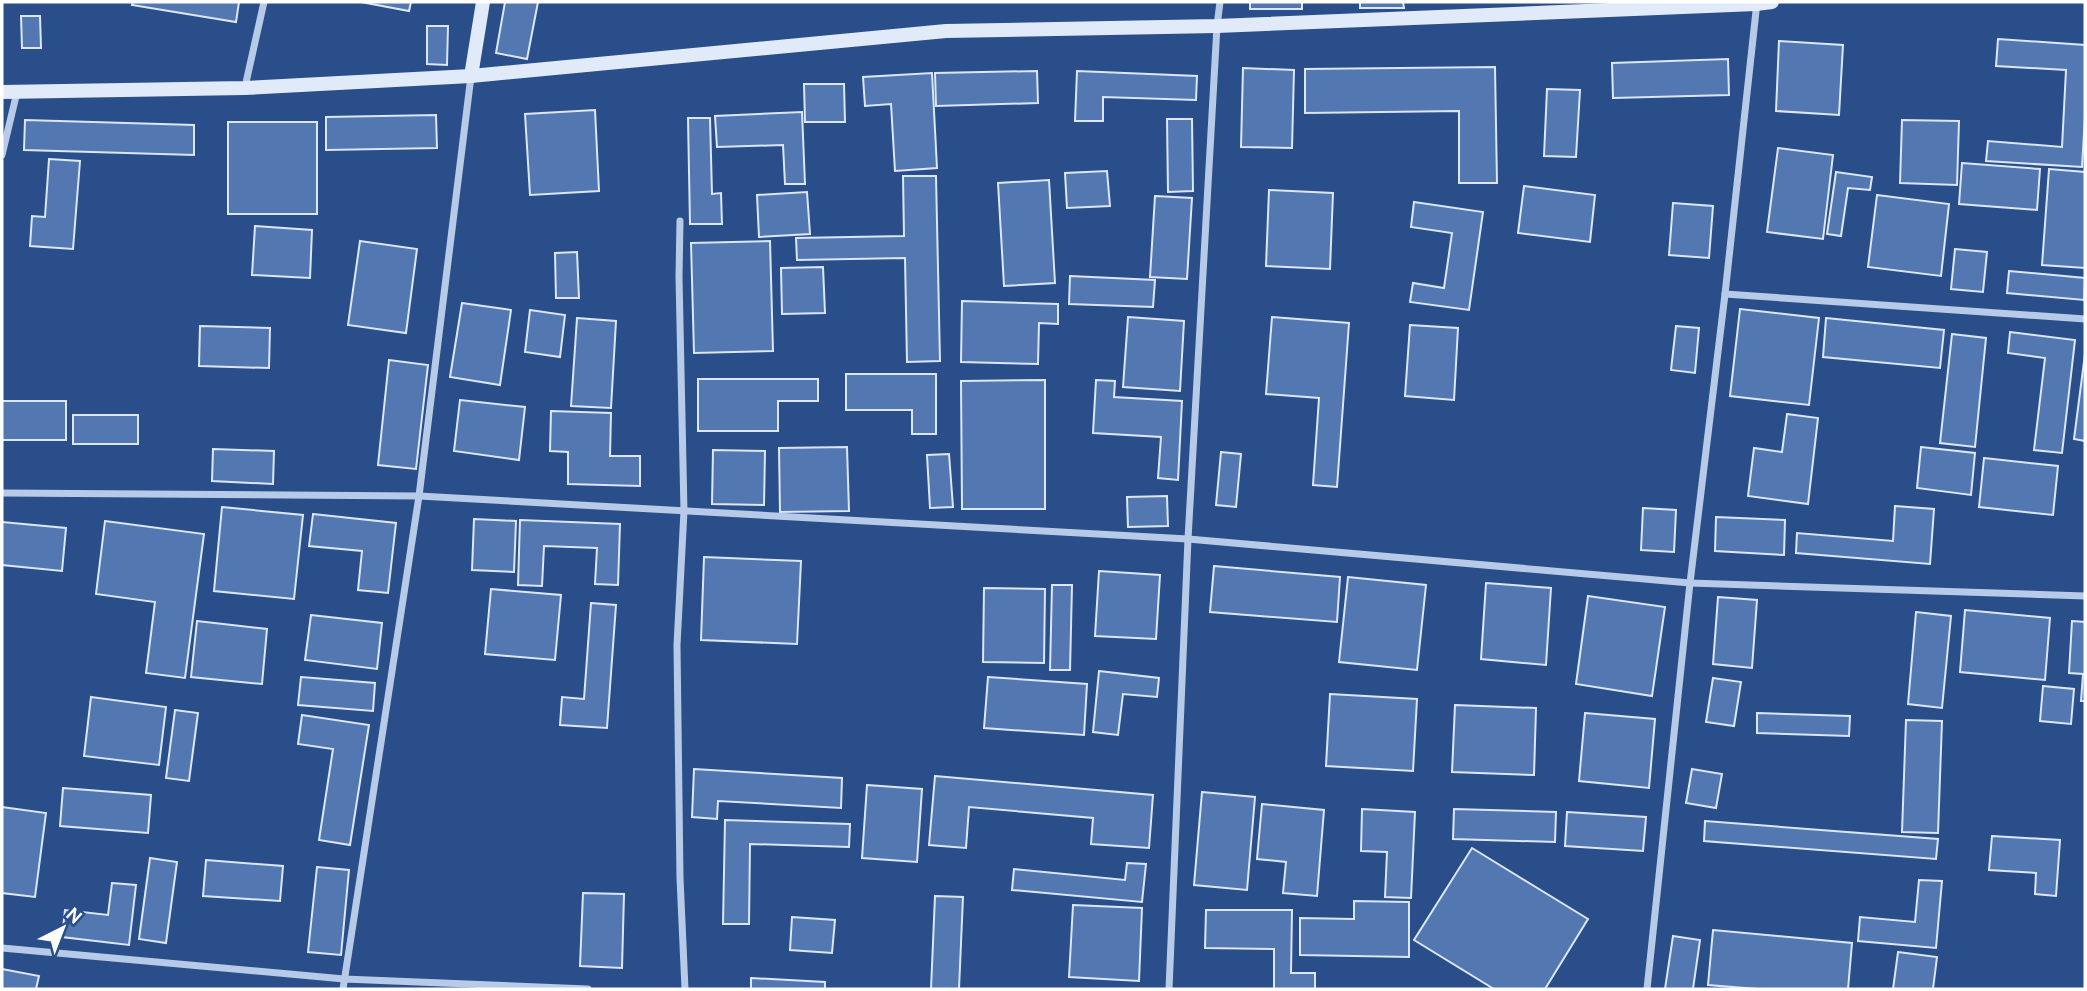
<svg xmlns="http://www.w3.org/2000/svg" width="2087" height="991" font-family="Cabin,sans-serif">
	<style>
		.building { fill: #5377b0; stroke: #dbe6f7; stroke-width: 2 }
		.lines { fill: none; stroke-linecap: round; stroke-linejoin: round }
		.street { stroke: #b7cbe9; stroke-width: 7 }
		.secondary { stroke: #e1eaf8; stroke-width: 14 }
	</style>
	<rect width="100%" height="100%" fill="#2a4e89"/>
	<g class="building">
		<polygon points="133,2 239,2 236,22 132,5"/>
		<polygon points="361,2 411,2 409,11"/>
		<polygon points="505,2 538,2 527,59 496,53"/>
		<rect x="1250" y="2" width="52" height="7"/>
		<polygon points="1360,2 1403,2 1404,8 1360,8"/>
		<polygon points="21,16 40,16 41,48 22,48"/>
		<polygon points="427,26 448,26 447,65 427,64"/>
		<polygon points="1998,39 2085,45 2085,116 2082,167 1986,161 1988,141 2062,147 2066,70 1996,66"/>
		<polygon points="1779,41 1843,45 1839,115 1776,111"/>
		<polygon points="1728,59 1729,95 1613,98 1612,63"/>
		<polygon points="1495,67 1497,183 1459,183 1459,111 1305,113 1305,69"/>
		<polygon points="1243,68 1294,70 1292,148 1241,147"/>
		<polygon points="1037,71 1038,103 936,106 935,73"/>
		<polygon points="1077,71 1197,76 1196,100 1103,97 1103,121 1075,121"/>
		<polygon points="932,73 937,168 895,171 891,104 865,106 863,77"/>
		<polygon points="804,84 844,84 845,122 805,122"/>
		<polygon points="1547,89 1580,90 1576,157 1544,156"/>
		<polygon points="595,110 599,191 530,195 525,114"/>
		<polygon points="802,112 805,184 785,184 783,145 717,147 715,116"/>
		<polygon points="436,115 437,148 326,150 326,117"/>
		<polygon points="688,118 710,118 712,194 721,193 722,224 690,224"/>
		<polygon points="1167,119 1192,119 1193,191 1168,192"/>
		<polygon points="25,120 194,125 194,155 24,150"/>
		<polygon points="1902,120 1959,121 1957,185 1900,183"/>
		<rect x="228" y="122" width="89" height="92"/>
		<polygon points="1778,148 1833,155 1823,239 1767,232"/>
		<polygon points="49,159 80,161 73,249 30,246 32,216 45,217"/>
		<polygon points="1962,163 2040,169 2037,210 1959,204"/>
		<polygon points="2049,169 2085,172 2085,268 2042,265"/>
		<polygon points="1107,171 1110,206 1067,208 1065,173"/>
		<polygon points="1836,172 1872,177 1870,190 1848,188 1841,236 1827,234"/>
		<polygon points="903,176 936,176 940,361 907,362 905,258 797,260 796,238 904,236"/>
		<polygon points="1049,180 1055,283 1004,286 998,183"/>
		<polygon points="1524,186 1595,195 1590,242 1518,233"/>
		<polygon points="1269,190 1333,193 1330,269 1266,266"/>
		<polygon points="807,192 810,234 759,237 757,195"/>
		<polygon points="1877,195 1949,204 1941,276 1868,267"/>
		<polygon points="1155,196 1192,198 1187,279 1150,277"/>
		<polygon points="1414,202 1483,212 1469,310 1410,302 1413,283 1444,288 1452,233 1411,227"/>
		<polygon points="1673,203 1713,206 1709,258 1669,255"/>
		<polygon points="255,226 312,230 310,278 252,275"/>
		<polygon points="360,241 417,249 406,333 348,325"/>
		<polygon points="770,241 773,351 694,353 691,243"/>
		<polygon points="1955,249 1987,252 1983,292 1951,289"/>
		<polygon points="577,252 579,298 556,298 555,253"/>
		<polygon points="823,267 825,313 782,314 781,268"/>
		<polygon points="2009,271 2085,278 2084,300 2007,293"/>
		<polygon points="1070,276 1155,280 1153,307 1069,304"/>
		<polygon points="962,301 1058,304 1058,324 1039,323 1038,364 961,362"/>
		<polygon points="462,303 511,310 500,385 450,377"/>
		<polygon points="1740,309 1819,318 1809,405 1730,396"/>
		<polygon points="530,310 565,315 560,357 525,352"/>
		<polygon points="1128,317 1184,321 1180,391 1123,387"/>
		<polygon points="1272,317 1349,323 1337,487 1313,485 1319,398 1266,394"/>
		<polygon points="577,318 616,321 611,408 571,406"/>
		<polygon points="1826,318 1944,330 1940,368 1823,357"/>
		<polygon points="1410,325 1458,328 1454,400 1405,396"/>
		<polygon points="200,326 270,328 269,368 199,366"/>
		<polygon points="1676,326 1699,328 1695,373 1671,370"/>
		<polygon points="2010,332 2075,340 2062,453 2034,450 2045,358 2008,353"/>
		<polygon points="1952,334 1986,338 1975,447 1940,443"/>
		<polygon points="2085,354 2085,441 2074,439"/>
		<polygon points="389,360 428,365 416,469 378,465"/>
		<polygon points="846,374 936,374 936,434 912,434 912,410 846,410"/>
		<polygon points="698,379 818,379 818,401 778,401 778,431 698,431"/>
		<polygon points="1045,380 1045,509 962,509 961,381"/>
		<polygon points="1096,380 1115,381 1114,397 1182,401 1178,480 1158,478 1161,437 1093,433"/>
		<polygon points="460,400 525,407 519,460 454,451"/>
		<rect x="2" y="401" width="64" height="39"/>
		<polygon points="551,411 611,413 610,456 640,456 640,486 568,484 568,452 550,451"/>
		<polygon points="1787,414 1818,418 1808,504 1748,496 1754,448 1782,452"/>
		<rect x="73" y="415" width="65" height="29"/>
		<polygon points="847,447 849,511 780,512 779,448"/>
		<polygon points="1921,447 1975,453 1971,495 1917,488"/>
		<polygon points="213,449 274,451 273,484 212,481"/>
		<polygon points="713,450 765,451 764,505 712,504"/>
		<polygon points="1221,452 1241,454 1236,507 1216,505"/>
		<polygon points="949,454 953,507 930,508 927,455"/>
		<polygon points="1984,458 2058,466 2053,515 1979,507"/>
		<polygon points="1167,496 1168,526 1128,527 1127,497"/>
		<polygon points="1895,506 1934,509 1930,564 1796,553 1797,533 1893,541"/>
		<polygon points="222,507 303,515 294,599 214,591"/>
		<polygon points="1643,508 1676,510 1674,552 1641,550"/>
		<polygon points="313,514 396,523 388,593 358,590 362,551 309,546"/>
		<polygon points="1716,517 1785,520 1784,555 1715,551"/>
		<polygon points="474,519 516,521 514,572 472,570"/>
		<polygon points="520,520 620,524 618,585 595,584 597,548 544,546 542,586 518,585"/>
		<polygon points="105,521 204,534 185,678 146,673 155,602 96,594"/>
		<polygon points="2,522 66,528 62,571 2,565"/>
		<polygon points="704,557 801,561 797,644 701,640"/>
		<polygon points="1214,566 1340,577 1337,622 1210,612"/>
		<polygon points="1099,571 1160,575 1156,639 1095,636"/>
		<polygon points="1348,577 1426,585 1417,670 1339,662"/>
		<polygon points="1486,583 1551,588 1546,665 1481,659"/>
		<polygon points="1052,585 1072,585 1070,670 1050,670"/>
		<polygon points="984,588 1045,589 1044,663 983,662"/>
		<polygon points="491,589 561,595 555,660 485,654"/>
		<polygon points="1588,596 1665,607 1652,696 1576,684"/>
		<polygon points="1718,597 1757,600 1752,668 1713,664"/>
		<polygon points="591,603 616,605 607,728 560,725 562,697 584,699"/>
		<polygon points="1965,610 2050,618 2045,680 1960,672"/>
		<polygon points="1916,612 1951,616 1942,708 1908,704"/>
		<polygon points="311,615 382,623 377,669 305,660"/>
		<polygon points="197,621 267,629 262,684 191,677"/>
		<polygon points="2072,621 2085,622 2085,701 2081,701 2083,674 2069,673"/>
		<polygon points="1099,671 1159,678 1157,697 1123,694 1118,735 1093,732"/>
		<polygon points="301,677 375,683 373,711 298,705"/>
		<polygon points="988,677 1087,684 1084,735 984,728"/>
		<polygon points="1713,678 1741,682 1734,726 1706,722"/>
		<polygon points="2043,686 2074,689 2071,724 2040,721"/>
		<polygon points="1330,694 1417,699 1413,771 1326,766"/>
		<polygon points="91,697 166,707 159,765 84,756"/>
		<polygon points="1455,705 1536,708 1534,775 1452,772"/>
		<polygon points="175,710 198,713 189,781 166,778"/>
		<polygon points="1585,713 1655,719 1649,788 1579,781"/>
		<polygon points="1757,713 1850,716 1849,736 1757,733"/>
		<polygon points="302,715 369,725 350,845 319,840 333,749 298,744"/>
		<polygon points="1906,720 1942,721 1938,833 1902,832"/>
		<polygon points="694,769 842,778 841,808 718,801 717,819 692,817"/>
		<polygon points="1692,769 1722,774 1716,808 1686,803"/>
		<polygon points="935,776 1153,795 1149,848 1091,844 1093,818 969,807 966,848 929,845"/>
		<polygon points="867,785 922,789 917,862 862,858"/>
		<polygon points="63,788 151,795 148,833 60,826"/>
		<polygon points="1202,792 1255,797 1247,890 1194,885"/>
		<polygon points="1262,804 1324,810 1317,896 1283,893 1286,862 1257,859"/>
		<polygon points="2,807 46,813 35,897 2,893"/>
		<polygon points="1362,809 1415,812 1411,898 1385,897 1387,852 1361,851"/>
		<polygon points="1454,809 1556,812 1555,842 1453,839"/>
		<polygon points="1567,812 1646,817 1643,851 1565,846"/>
		<polygon points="725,820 850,824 849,847 750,844 749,924 723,924"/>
		<polygon points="1705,821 1938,839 1936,859 1704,841"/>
		<polygon points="1992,836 2060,840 2056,896 2035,894 2036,873 1989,870"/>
		<polygon points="1472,848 1588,919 1545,989 1494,989 1414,940"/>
		<polygon points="150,858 177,862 166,943 139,939"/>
		<polygon points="206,860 283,866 280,901 203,896"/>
		<polygon points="1127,863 1146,864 1142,902 1012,890 1014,869 1125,880"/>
		<polygon points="317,867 349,870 341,955 308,952"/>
		<polygon points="1919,880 1942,881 1936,948 1858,941 1860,917 1915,922"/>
		<polygon points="112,883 136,885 129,945 62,937 65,910 108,915"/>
		<polygon points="583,893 624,894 622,968 580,966"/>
		<polygon points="935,896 963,897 959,989 931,989"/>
		<polygon points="1354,901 1409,902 1409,957 1300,955 1300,918 1354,919"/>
		<polygon points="1073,905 1142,908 1139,981 1069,977"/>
		<polygon points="1206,910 1292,910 1291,973 1315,973 1315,989 1274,989 1274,949 1205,948"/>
		<polygon points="792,917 835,920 832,953 790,950"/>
		<polygon points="1713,930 1852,943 1848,989 1758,989 1708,985"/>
		<polygon points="1673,936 1700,940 1693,989 1665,989"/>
		<polygon points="1898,952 1937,957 1933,989 1893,989"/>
		<polygon points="2,969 39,976 36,989 2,989"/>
		<polygon points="751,978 825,982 825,989 751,989"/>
	</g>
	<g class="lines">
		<g class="street">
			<polyline points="245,87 264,2"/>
			<polyline points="2,155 17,92"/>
			<polyline points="680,221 679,277 684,511 677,645 680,878 685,989"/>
			<polyline points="1725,294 2085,319"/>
			<polyline points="2,493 419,496 1188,539 1690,583 2085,596"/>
			<polyline points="2,948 344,979 588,989"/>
			<polyline points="343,989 419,496 471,76"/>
			<polyline points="1169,989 1188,539 1217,26 1220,2"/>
			<polyline points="1647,989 1690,583 1725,294 1757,2"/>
		</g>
		<g class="secondary">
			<polyline points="471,76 483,2"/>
			<polyline points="2,92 245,88 471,76 946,31 1217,26 1756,4 1772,2"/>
		</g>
	</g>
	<rect width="2087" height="991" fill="none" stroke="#ffffff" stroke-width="7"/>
	<g transform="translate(63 928) rotate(42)" stroke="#2a4e89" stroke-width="5" paint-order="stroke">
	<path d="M0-5L12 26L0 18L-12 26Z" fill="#ffffff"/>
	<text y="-10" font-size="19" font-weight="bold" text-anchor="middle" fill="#ffffff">N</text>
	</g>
</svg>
